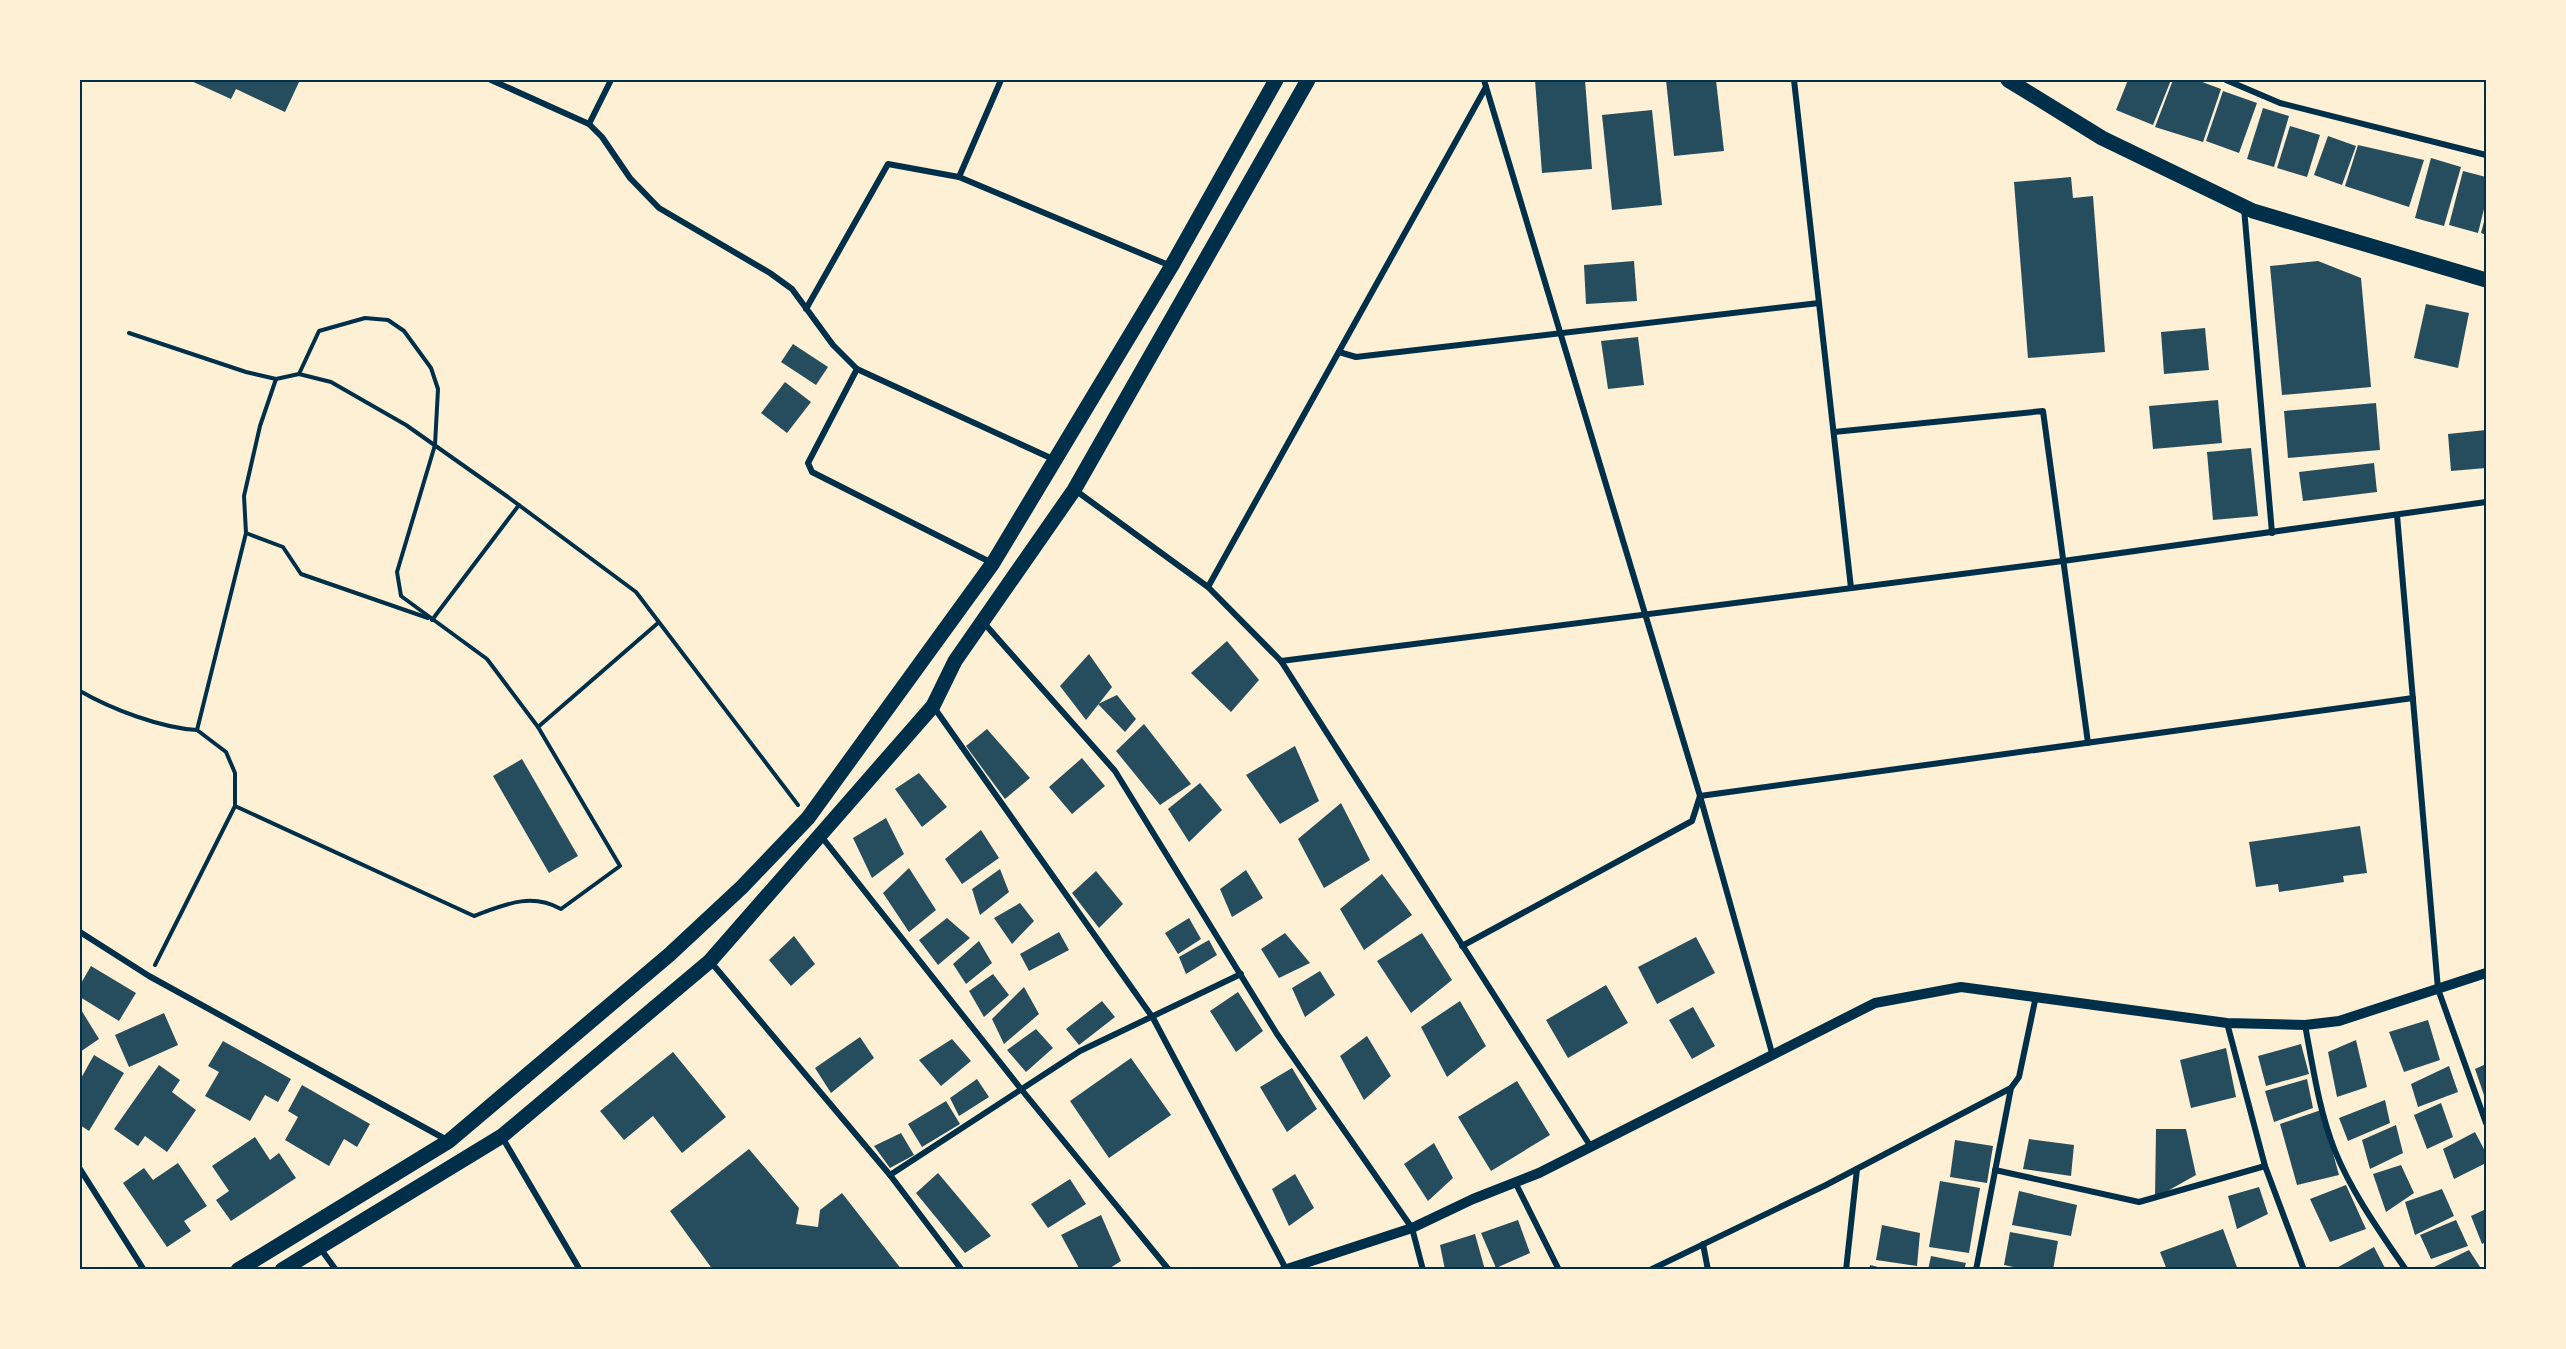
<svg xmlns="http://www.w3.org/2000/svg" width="2566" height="1349" font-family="Commissioner,sans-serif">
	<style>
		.building { fill: #264d5e }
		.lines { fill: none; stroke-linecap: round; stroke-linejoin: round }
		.path { stroke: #003049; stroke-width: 4 }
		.minor { stroke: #003049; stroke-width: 6 }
		.tertiary { stroke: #003049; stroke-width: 10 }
		.primary { stroke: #003049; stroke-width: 15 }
		.neatline { fill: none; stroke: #003049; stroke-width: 2 }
	</style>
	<rect width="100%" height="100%" fill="#fdf0d5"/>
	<g class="building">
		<polygon points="189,80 300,80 285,112 236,89 231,99"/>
		<polygon points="1535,80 1585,80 1592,169 1542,173"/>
		<polygon points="1666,80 1716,80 1724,151 1674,156"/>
		<polygon points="2128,80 2171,80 2153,125 2116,110"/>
		<polygon points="2173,80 2197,80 2221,89 2203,142 2155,127"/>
		<polygon points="2223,91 2257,103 2239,153 2206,141"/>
		<polygon points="2263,108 2289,116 2274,167 2247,159"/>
		<polygon points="1652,110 1662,205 1612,210 1602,115"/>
		<polygon points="2290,126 2320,135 2307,177 2277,168"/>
		<polygon points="2328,136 2356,146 2342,185 2314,175"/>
		<polygon points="2358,145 2424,160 2409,207 2345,186"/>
		<polygon points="2431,158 2461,167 2444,226 2415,218"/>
		<polygon points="2463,171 2486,177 2486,201 2478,233 2449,225"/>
		<polygon points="2071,177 2073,198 2093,196 2105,352 2028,358 2014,182"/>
		<polygon points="2486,214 2486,235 2481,233"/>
		<polygon points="1634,261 1637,301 1586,304 1584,265"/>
		<polygon points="2318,261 2361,278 2371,387 2282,395 2270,266"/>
		<polygon points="2426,304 2469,313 2458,368 2414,358"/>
		<polygon points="2205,328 2209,370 2164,374 2161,332"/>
		<polygon points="1638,337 1644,385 1608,389 1601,341"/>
		<polygon points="793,344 828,367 816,385 781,362"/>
		<polygon points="785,382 811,402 787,433 761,413"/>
		<polygon points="2218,400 2222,443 2153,449 2149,406"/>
		<polygon points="2376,403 2380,450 2288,458 2284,411"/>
		<polygon points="2486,430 2486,468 2451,471 2448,434"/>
		<polygon points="2251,448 2258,516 2213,520 2207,452"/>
		<polygon points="2374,463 2377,492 2303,501 2299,472"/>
		<polygon points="1227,641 1259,680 1231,712 1191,673"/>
		<polygon points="1089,654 1112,687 1086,720 1060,686"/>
		<polygon points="1117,695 1136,719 1125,732 1098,704"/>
		<polygon points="1144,724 1191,784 1160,805 1116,751"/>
		<polygon points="987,729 1030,778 1005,799 966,746"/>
		<polygon points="1295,746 1319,801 1280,824 1246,775"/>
		<polygon points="1082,758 1105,786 1072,814 1049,787"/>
		<polygon points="522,759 578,856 549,873 493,776"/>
		<polygon points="919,773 947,807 922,827 895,789"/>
		<polygon points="1200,783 1222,810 1189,842 1168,809"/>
		<polygon points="1341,803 1370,860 1324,888 1298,839"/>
		<polygon points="886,818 904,854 872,878 853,838"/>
		<polygon points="2360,826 2367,873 2343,876 2344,882 2279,892 2278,884 2256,887 2249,842"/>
		<polygon points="981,830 999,858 962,884 945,859"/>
		<polygon points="909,868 936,910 909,932 883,893"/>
		<polygon points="1000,869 1009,892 980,915 972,889"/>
		<polygon points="1246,870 1263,898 1232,917 1220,889"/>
		<polygon points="1096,871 1123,904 1099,928 1072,893"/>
		<polygon points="1382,874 1412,915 1364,950 1340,909"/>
		<polygon points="1020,903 1034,921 1012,944 994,918"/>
		<polygon points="947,918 970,938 938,965 919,940"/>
		<polygon points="1189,918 1201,939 1178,954 1165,933"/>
		<polygon points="1059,932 1069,950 1029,971 1020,954"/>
		<polygon points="1285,933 1310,963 1279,978 1261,949"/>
		<polygon points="1422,933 1452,980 1411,1013 1377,961"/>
		<polygon points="794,936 815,964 791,986 769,960"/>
		<polygon points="1696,937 1715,973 1657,1004 1638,967"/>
		<polygon points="1209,940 1217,955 1186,974 1179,957"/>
		<polygon points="979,941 992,963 966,984 953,964"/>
		<polygon points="91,966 136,993 119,1021 80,997 80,985"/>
		<polygon points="1320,971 1335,995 1305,1017 1292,988"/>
		<polygon points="993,974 1009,995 984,1017 969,991"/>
		<polygon points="1606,985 1628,1023 1568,1058 1546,1020"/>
		<polygon points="1024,987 1039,1014 1004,1044 992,1019"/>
		<polygon points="1238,992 1263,1031 1236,1052 1210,1011"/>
		<polygon points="1102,1001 1115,1017 1079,1045 1066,1029"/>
		<polygon points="1460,1001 1486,1046 1447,1077 1421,1027"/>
		<polygon points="1693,1007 1715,1046 1692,1059 1669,1020"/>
		<polygon points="80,1008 99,1039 80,1052"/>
		<polygon points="164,1013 178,1045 129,1067 115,1035"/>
		<polygon points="2428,1020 2440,1060 2404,1072 2389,1032"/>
		<polygon points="1036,1029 1053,1048 1026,1072 1007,1050"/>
		<polygon points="1367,1036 1391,1076 1364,1100 1340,1056"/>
		<polygon points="860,1037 874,1058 831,1093 815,1068"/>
		<polygon points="952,1039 971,1061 941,1086 919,1060"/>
		<polygon points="2356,1040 2367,1087 2337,1097 2328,1052"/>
		<polygon points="223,1041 291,1079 278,1102 265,1095 250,1121 205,1096 219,1072 208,1066"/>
		<polygon points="2301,1044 2309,1074 2266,1086 2258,1056"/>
		<polygon points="2226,1048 2236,1097 2191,1108 2180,1060"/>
		<polygon points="673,1052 726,1117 682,1153 653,1116 624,1140 600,1111"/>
		<polygon points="94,1055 124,1073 89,1131 80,1125 80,1080"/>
		<polygon points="1131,1058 1171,1115 1109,1158 1070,1101"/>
		<polygon points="2486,1064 2486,1101 2475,1069"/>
		<polygon points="159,1065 180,1080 172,1092 196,1110 167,1152 145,1136 138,1146 114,1129"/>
		<polygon points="2449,1066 2458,1092 2418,1107 2411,1084"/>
		<polygon points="1292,1068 1317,1109 1287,1132 1260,1087"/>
		<polygon points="977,1079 989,1097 959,1116 950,1098"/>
		<polygon points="2307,1079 2313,1108 2274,1122 2265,1091"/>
		<polygon points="1517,1081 1550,1135 1491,1171 1458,1117"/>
		<polygon points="302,1085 370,1124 357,1147 344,1139 329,1166 285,1140 298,1117 288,1111"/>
		<polygon points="2385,1100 2390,1123 2348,1141 2339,1118"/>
		<polygon points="946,1101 960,1124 922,1147 908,1124"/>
		<polygon points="2441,1103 2453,1137 2427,1149 2414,1115"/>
		<polygon points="2321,1110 2339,1175 2297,1185 2280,1124"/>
		<polygon points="2396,1125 2403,1153 2370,1169 2362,1140"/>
		<polygon points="2156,1129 2186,1129 2196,1175 2155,1198"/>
		<polygon points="2475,1132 2486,1153 2486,1163 2454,1179 2443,1149"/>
		<polygon points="901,1133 914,1155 890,1168 874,1146"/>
		<polygon points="255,1137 270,1160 279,1153 296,1178 231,1221 216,1200 229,1191 212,1166"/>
		<polygon points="2029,1139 2074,1145 2071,1176 2023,1169"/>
		<polygon points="1955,1140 1993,1146 1987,1183 1950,1177"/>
		<polygon points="1434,1143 1453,1178 1428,1201 1404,1164"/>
		<polygon points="749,1149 799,1208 796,1224 818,1227 820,1210 842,1193 902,1270 713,1270 670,1211"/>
		<polygon points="178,1163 207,1206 184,1221 191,1231 167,1247 123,1183 144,1168 153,1180"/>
		<polygon points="2401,1165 2414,1193 2386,1212 2373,1174"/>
		<polygon points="938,1173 991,1236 965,1253 916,1193"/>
		<polygon points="1295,1174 1314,1208 1289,1226 1272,1189"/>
		<polygon points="1070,1179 1086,1204 1048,1228 1031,1204"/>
		<polygon points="1940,1181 1980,1188 1969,1253 1929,1247"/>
		<polygon points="2346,1185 2366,1229 2330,1242 2310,1199"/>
		<polygon points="2259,1187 2268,1214 2237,1229 2228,1196"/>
		<polygon points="2442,1189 2454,1216 2415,1235 2405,1202"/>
		<polygon points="2019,1191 2077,1205 2071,1236 2012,1225"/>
		<polygon points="2486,1209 2486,1242 2482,1244 2471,1216"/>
		<polygon points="1101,1215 1121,1261 1107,1270 1080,1270 1061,1235"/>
		<polygon points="1518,1220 1530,1253 1496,1268 1481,1233"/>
		<polygon points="2456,1220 2468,1246 2431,1259 2420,1235"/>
		<polygon points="1882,1225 1920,1233 1917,1266 1876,1260"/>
		<polygon points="2223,1229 2238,1270 2167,1270 2160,1252"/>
		<polygon points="2010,1232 2058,1241 2053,1270 2028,1270 2004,1265"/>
		<polygon points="1475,1234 1485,1270 1445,1270 1440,1245"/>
		<polygon points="2374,1247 2386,1270 2333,1270"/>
		<polygon points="2469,1250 2482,1270 2428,1270"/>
		<polygon points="1931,1256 1966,1263 1964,1270 1928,1270"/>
		<polygon points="1870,1265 1886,1269 1886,1270 1869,1270"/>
	</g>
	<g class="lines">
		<g class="path">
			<polyline points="129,333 246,372 276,379 299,374 331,382 406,425 508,497 636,592 798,805"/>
			<polyline points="246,533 283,547 301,574 428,618"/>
			<polyline points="432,620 519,505"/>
			<path d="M80,691C111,709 161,728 197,730"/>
			<polyline points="538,727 658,623"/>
			<path d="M235,806L474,916C504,905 530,892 561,909L620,866L538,727L487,659L401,596L397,572L435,445L438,389L431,368L404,331L388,320L365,318L319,331L299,374"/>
			<polyline points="155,965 235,806 235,773 226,752 197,730 246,533 244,496 260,426 276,379"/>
		</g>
		<g class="minor">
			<polyline points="491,80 589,124 602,137 630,178 659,208 770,273 792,289 833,345 857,369 1055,460"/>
			<polyline points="1484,80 1700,796 1772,1053"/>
			<polyline points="1794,80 1851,588"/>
			<polyline points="2226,80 2280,103 2486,155"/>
			<polyline points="589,124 611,80"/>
			<polyline points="959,177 1001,80"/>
			<polyline points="2244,208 2272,533"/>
			<polyline points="806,309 888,164 959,177 1171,266"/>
			<polyline points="1339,352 1356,357 1819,303"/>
			<polyline points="857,369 808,463 812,472 992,563"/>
			<polyline points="1834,432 2043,411 2088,743"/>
			<polyline points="1075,490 1208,587 1281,661 1591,1147"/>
			<polyline points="2397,515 2438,989 2486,1123"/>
			<polyline points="1208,587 1486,87"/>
			<polyline points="984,623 1115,771 1277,1034 1412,1228 1423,1270"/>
			<polyline points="1281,661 2063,561 2486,502"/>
			<polyline points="933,706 1153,1018 1286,1269"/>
			<polyline points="821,836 1021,1089 1169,1270"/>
			<polyline points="80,932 149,976 447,1140"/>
			<polyline points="1462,946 1692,821 1700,796 2413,698"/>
			<polyline points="710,961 890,1175 962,1270"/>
			<polyline points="2227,1023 2265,1166 2304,1270"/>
			<path d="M2305,1025C2313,1067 2319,1111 2335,1151C2352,1193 2380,1232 2406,1270"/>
			<polyline points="502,1137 580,1270"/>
			<polyline points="80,1169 144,1270"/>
			<polyline points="1995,1170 2139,1202 2265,1166"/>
			<polyline points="890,1175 1080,1051 1241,974"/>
			<polyline points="1515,1182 1559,1270"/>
			<polyline points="1703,1244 1708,1270"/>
			<polyline points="320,1248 336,1270"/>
			<polyline points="1650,1270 1826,1185 2011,1088"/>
			<polyline points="1846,1270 1857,1169"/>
			<polyline points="1976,1270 2011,1088 2019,1077 2036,996"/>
		</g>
		<polyline class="tertiary" points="1284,1270 1412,1228 1473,1199 1539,1173 1875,1003 1961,987 2227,1023 2305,1025 2339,1021 2486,973"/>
		<g class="primary">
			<polyline points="2008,80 2102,138 2253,211 2486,280"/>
			<polyline points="238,1270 449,1141 669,955 742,887 808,818 993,563 1171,267 1276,80"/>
			<polyline points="282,1270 502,1136 710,961 933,706 955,661 1074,490 1308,80"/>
		</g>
	</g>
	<rect width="2566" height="1349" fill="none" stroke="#fdf0d5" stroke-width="162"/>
	<rect x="81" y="81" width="2404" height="1187" class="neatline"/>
</svg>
